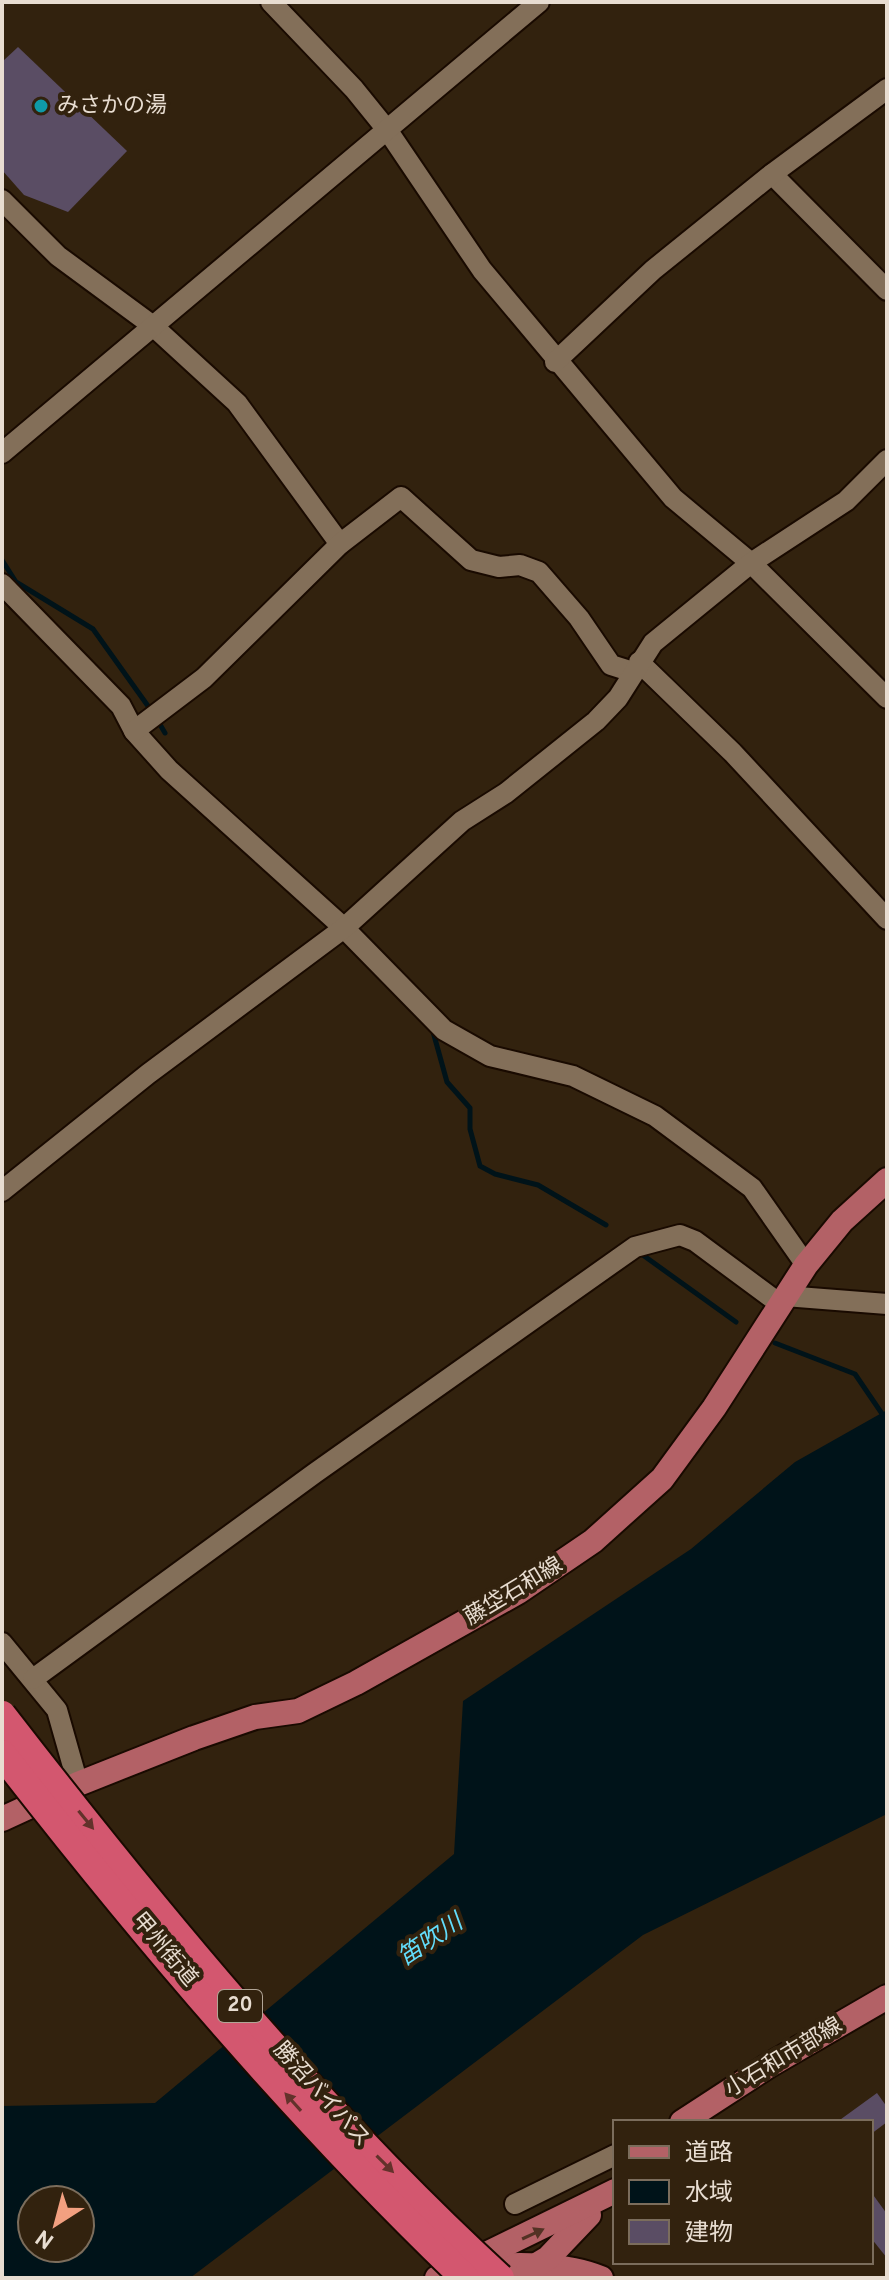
<svg xmlns="http://www.w3.org/2000/svg" width="889" height="2280" font-family="Overpass,'Noto Sans JP',sans-serif">
	<style>
		.water { fill: #001319; fill-rule: evenodd }
		.lines { fill: none; stroke-linecap: round; stroke-linejoin: round }
		.stream { stroke: #001319; stroke-width: 5 }
		.building { fill: #5a4d64 }
		.minor-casing { stroke: #190a00; stroke-width: 24 }
		.major-casing { stroke: #190a00; stroke-width: 28 }
		.minor { stroke: #836f59; stroke-width: 20 }
		.major { stroke: #b36166; stroke-width: 24 }
		.highway-bridge-casing { stroke: #190a00; stroke-width: 32; stroke-linecap: butt }
		.highway-bridge { stroke: #d3576f; stroke-width: 28 }
		.oneway { fill: #62322b }
		.oneway2 { fill: #523224 }
		.culture-dot { fill: #0f9aa8; stroke: #32220e; stroke-width: 3 }
		.labels { text-anchor: middle; dominant-baseline: central; stroke-width: 8; stroke-linejoin: round; paint-order: stroke }
		.shield { fill: #32220e; stroke: #b1a596; stroke-width: 2 }
		.shield-label { font-size: 20px; font-weight: bold; fill: #e8ddd1 }
		.poi-label { font-size: 22px; fill: #e8ddd1; stroke: #32220e; text-anchor: start }
		.street-label { font-size: 22px; fill: #e8ddd1; stroke: #32220e }
		.water-label { font-size: 24px; font-style: italic; fill: #62ddfc; stroke: #32220e }
	</style>
	<rect width="100%" height="100%" fill="#32220e"/>
	<path class="water" d="M887,1410V1814L643,1935L190,2278H2V2106L155,2103L454,1854L463,1701L691,1549L795,1462ZM32,2200H80V2248H32Z"/>
	<g class="lines">
		<g class="stream">
			<polyline points="2,560 16,582 93,629 153,713"/>
			<polyline points="158,721 165,733"/>
			<polyline points="432,1028 447,1082 470,1108 470,1129 480,1166 495,1174 538,1185 606,1225"/>
			<polyline points="640,1253 736,1322"/>
			<polyline points="775,1343 855,1374 887,1421"/>
		</g>
	</g>
	<g class="building">
		<polygon points="18,47 127,151 68,212 24,195 2,170 2,62"/>
		<polygon points="877,2093 887,2107 887,2122 871,2134 871,2122 837,2122"/>
		<polygon points="871,2192 887,2214 887,2258 871,2238"/>
	</g>
	<g class="lines">
		<g class="minor-casing">
			<g id="minor">
				<polyline points="271,2 354,89 388,131 482,270 673,498 751,563 887,698"/>
				<polyline points="772,174 887,290"/>
				<polyline points="2,200 58,256 153,326 237,403 340,544"/>
				<polyline points="555,362 653,270 772,174 887,89"/>
				<polyline points="2,453 539,2"/>
				<polyline points="2,584 121,706 134,731 169,770 344,928 444,1030 490,1056 573,1076 655,1116 752,1188 806,1265"/>
				<polyline points="639,662 733,753 887,919"/>
				<polyline points="134,731 204,678 340,544 401,497 471,560 499,567 520,565 539,572 579,618 611,665 633,672"/>
				<polyline points="2,1191 148,1074 344,928 462,821 506,793 596,721 618,698 653,643 751,563 846,501 887,460"/>
				<polyline points="785,1296 887,1304"/>
				<polyline points="2,1643 57,1710 78,1784"/>
				<polyline points="33,1679 315,1473 635,1247 680,1235 695,1241 780,1304"/>
				<polyline points="515,2204 615,2155"/>
			</g>
		</g>
		<g class="major-casing">
			<g id="major">
				<polyline points="2,1819 78,1784 194,1738 255,1717 298,1711 356,1683 518,1592 593,1541 662,1479 714,1408 806,1265 842,1221 887,1180"/>
				<polyline points="682,2122 768,2066 887,1997"/>
				<path d="M477,2269C512,2262 567,2264 601,2278"/>
				<polyline points="528,2270 548,2258 589,2215"/>
				<polyline points="437,2278 615,2191"/>
			</g>
		</g>
		<use href="#minor" class="minor"/>
		<use href="#major" class="major"/>
		<g class="highway-bridge-casing">
			<g id="highway-bridge">
				<path d="M2,1715C152,1909 319,2112 500,2278"/>
				<path d="M2,1754C145,1938 297,2117 465,2278"/>
			</g>
		</g>
		<use href="#highway-bridge" class="highway-bridge"/>
	</g>
	<defs><path id="oneway-solid" d="M-6-.8H1V-3.2L6.5 0L1 3.2V.8H-6Z" transform="scale(2)"/></defs>
	<g class="oneway">
		<use href="#oneway-solid" transform="translate(86 1820) rotate(51)"/>
		<use href="#oneway-solid" transform="translate(293 2102) rotate(-132)"/>
		<use href="#oneway-solid" transform="translate(385 2164) rotate(45)"/>
	</g>
	<use class="oneway2" href="#oneway-solid" transform="translate(533 2234) rotate(-25)"/>
	<circle class="culture-dot" cx="41" cy="106" r="8"/>
	<g class="labels">
		<rect class="shield" x="218" y="1990" width="44" height="32" rx="6"/>
		<g class="shield-label">
			<text x="240" y="2006">20</text>
		</g>
		<g class="poi-label">
			<text x="57" y="106">みさかの湯</text>
		</g>
		<g class="street-label">
			<text transform="translate(514 1592) rotate(-31)">藤垈石和線</text>
			<text transform="translate(164 1950) rotate(50)">甲州街道</text>
			<text transform="translate(784 2058) rotate(-31)">小石和市部線</text>
			<text transform="translate(321 2095) rotate(48)">勝沼バイパス</text>
		</g>
		<g class="water-label">
			<text transform="translate(431 1941) rotate(-34)">笛吹川</text>
		</g>
	</g>
	<rect width="889" height="2280" fill="none" stroke="#e8ddd1" stroke-width="8"/>
	<rect x="613" y="2120" width="260" height="144" fill="#32220e" stroke="#7b6d5c" stroke-width="2"/>
	<rect x="629" y="2146" width="40" height="12" fill="#b36166" stroke="#7b6d5c" stroke-width="2"/>
	<text x="685" y="2160" font-size="24" fill="#e8ddd1">道路</text>
	<rect x="629" y="2180" width="40" height="24" fill="#001319" stroke="#7b6d5c" stroke-width="2"/>
	<text x="685" y="2200" font-size="24" fill="#e8ddd1">水域</text>
	<rect x="629" y="2220" width="40" height="24" fill="#5a4d64" stroke="#7b6d5c" stroke-width="2"/>
	<text x="685" y="2240" font-size="24" fill="#e8ddd1">建物</text>
	<g transform="translate(56 2224) rotate(216)"><circle r="38" fill="#32220e" stroke="#7b6d5c" stroke-width="2"/>
	<path d="M0-6L14 30L0 20L-14 30Z" fill="#f2a080"/>
	<text y="-12" font-size="22" font-weight="bold" text-anchor="middle" fill="#e8ddd1">N</text>
	</g>
</svg>
